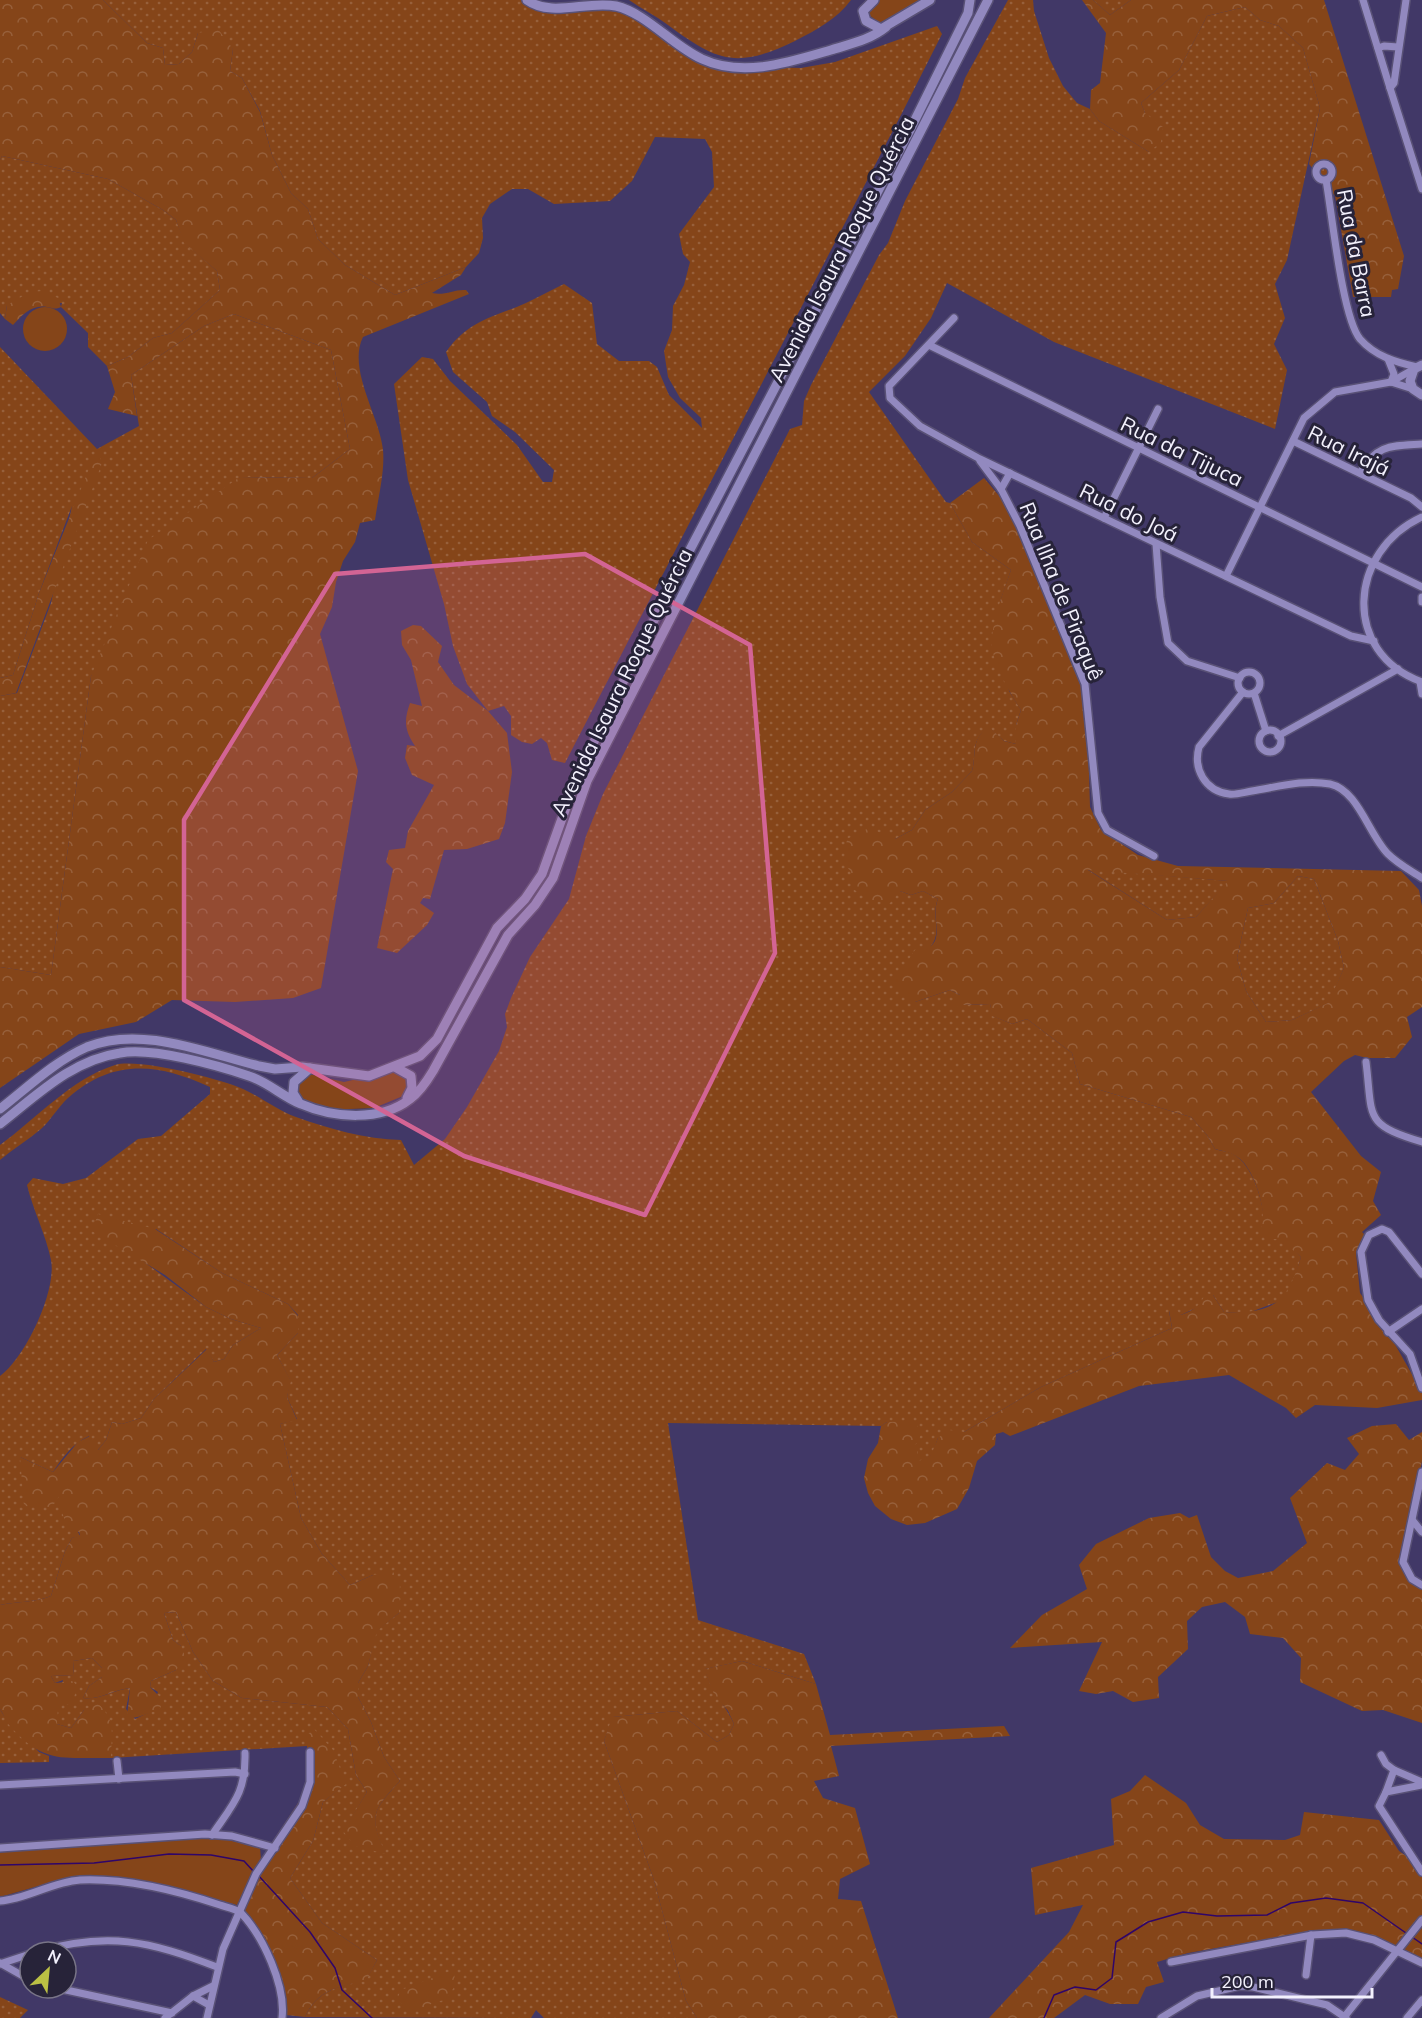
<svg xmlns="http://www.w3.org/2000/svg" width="1422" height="2018" font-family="Mulish,sans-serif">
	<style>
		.grass { fill: url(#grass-dots) }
		.forest { fill: url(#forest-crowns); fill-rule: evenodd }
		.green { fill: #854519 }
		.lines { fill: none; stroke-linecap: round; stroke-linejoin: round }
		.stream { stroke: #2f056a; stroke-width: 1.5 }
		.street-casing { stroke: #595176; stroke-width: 10 }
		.secondary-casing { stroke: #595176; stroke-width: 12 }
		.street { stroke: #9289bf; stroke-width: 7 }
		.secondary { stroke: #9289bf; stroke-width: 9 }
		.marked { fill: #d36494; fill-opacity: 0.2; stroke: #d36494; stroke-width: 4.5; stroke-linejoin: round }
		.labels { text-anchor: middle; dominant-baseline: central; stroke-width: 6; stroke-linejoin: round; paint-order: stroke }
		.street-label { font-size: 21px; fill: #f3f1fd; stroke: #272339 }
	</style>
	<defs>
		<pattern id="grass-dots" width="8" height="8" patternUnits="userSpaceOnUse" patternTransform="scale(1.5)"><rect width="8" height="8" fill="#854519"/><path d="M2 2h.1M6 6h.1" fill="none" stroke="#97603b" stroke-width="1.8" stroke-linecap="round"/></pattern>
		<pattern id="forest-crowns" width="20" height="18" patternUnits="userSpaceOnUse" patternTransform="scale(1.5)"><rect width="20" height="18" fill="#854519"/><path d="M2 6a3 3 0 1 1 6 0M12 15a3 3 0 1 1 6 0" fill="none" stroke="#97603b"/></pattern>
	</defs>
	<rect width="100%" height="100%" fill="#413867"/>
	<g class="grass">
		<path d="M103,0H527L534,5L616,6L703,60L769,67L801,68L835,62L937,26L942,34L902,113L565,763L552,760L547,743L541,738L532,744L522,742L511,735V716L504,706L488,711L467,684L453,646L444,604L408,480L394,384L422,357L433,359L450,381L517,445L543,482H552L554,470L515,432L492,416L487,402L453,372L446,352C469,320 492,318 526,303C539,297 551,290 564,284L592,303L597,344L619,361H649L657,367L669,395L702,428L701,418L680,398L668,377L664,351L672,330L673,306L684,285L690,262L683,254L679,234L714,187L712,152L705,139L655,137L632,181L610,201L554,204L528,189H512L490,204L482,218L483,238L479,253L466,267L395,295L345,265L318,239L308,209L291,193L272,155L260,111L242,78L230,71L233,49L198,33L192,52L179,64L165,65L163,48L147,43Z"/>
		<path d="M629,0H851C837,19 816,30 795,41C737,69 718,62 668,25C656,16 642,9 629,0Z"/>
		<path d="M1008,0H1033L1034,11L1049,58L1063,86L1077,103L1090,109L1099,121L1149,152L1145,113L1141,103L1179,70L1207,16L1245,7L1260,20L1279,26L1303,48L1320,108L1287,260L1275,284L1285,318L1274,344L1287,370L1275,429L1054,342L947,283L931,318L905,356L869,392L946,502L950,503L972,542L1011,570L1000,602L1009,691L1021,710L1016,725V744L1004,741L988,727C970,742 977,752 972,771L952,792L925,810L912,830L895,839L900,891L911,895L923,891L938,899C930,917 945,935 927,950L915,1002L950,990L960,995L963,1005L990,1004L993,1016L1012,1024L1027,1019L1072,1053L1080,1084L1191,1117L1207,1135L1215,1149C1220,1151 1228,1151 1233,1154C1252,1164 1263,1200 1264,1220L1301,1257L1294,1281L1283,1300L1248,1313L1224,1312L1213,1295L1200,1306L1181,1315L1169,1311L1172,1328L1041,1387L964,1432L938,1438L932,1455L917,1463L911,1447L887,1422L881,1426L668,1423L698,1620L804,1654L816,1684L742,1661L705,1669C710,1690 725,1704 734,1724L729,1735L717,1742L677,1711L613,1717L604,1741L654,1880L686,2001L697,2018H544L536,2010L531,2018L305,2017C317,1990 339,1986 366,1980L377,1960L322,1923L290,1878L313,1841L323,1802L345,1784L307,1735V1746L111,1758V1746L84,1710L71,1728L57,1724L56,1711L63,1680L55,1683L51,1676L74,1675L73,1661L92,1658L102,1668V1677L89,1686L83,1698C100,1700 114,1690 130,1688L126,1709L135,1719L150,1712L158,1692L150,1687L151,1681L176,1670L181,1646L173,1640L164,1613L176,1612L193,1652L213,1681L242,1698L327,1707L348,1729L356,1775L367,1792L344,1831L385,1853C368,1816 373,1810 400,1781L384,1757L371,1722L358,1697V1683L368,1666L376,1631L399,1613L373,1575L350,1585L322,1554L301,1518L280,1424L297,1419L287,1397L290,1380L277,1355L298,1333V1315L288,1304L222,1273L156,1229L133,1254L206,1307L231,1319L261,1328L233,1345L224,1359L214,1362L206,1349L154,1399L141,1418L122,1424L112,1422L106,1440L97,1451L89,1436C72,1444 63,1457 53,1472L20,1457L60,1494L80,1536L72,1538L65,1551L51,1596C34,1603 18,1601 0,1605V1376C25,1358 57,1291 51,1260C46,1235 33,1210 27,1185L33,1178L63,1184L86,1178L138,1139L161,1136L210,1094V1087C158,1063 113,1058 68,1098C58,1107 51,1120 41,1129C28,1140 13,1149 0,1160V1145C37,1118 71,1079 115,1065C139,1058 220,1079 243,1089C261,1097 278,1111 296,1117C330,1129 365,1139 401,1140L414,1165L445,1139L467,1107L499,1051L507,1027L505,1014L511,998L530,957L569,899L586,836L603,794L790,429L802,425L804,401L811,385L879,255L888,243L905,201L958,99L965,78Z"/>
		<polygon points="1093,0 1131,0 1110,15"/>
		<polygon points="2,156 108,179 163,210 176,220 185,243 217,271 220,290 172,333 153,338 128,357 107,366 88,347 88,333 61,307 62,303 7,305 5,319 0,313 0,160"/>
		<polygon points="234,314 331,350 350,449 312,478 240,477 91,676 51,975 0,967 0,696 17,693 51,603 72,506 39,593 13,675 0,678 0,347 97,449 139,426 131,375 204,326"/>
		<polygon points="1087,869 1229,881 1196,917 1167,920"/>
		<polygon points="1298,876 1314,879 1338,941 1344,968 1329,1003 1292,1020 1266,1022 1246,991 1237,958 1248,908 1274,903"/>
		<polygon points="0,1709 4,1716 39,1752 49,1756 49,1762 0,1763"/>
		<polygon points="0,1997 28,2010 20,2018 0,2018"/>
	</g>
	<g class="forest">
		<path d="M0,0H103L147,43L163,48L165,65L179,64L192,52L198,33L218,29L233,49L230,71L242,78L260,112L272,155L291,193L308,209L318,239L345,265L395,295L466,267L461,275L432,293C445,296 454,289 466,290L469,294L363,337C347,369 380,417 383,450C385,472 378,498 375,520L360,523L355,542L343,561L336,582L332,607L320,634L358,771L321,988L293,998L235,1002L172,1000L136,1022L79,1034L0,1088V967L51,975L91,676L148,540L240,477L312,478L350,449L331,350L234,314L204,326L131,375L137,416L108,409L115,392L107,366L128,357L153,338L172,333L220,290L217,271L184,243L176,220L163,210L108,179L2,156L0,160Z"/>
		<polygon points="1082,0 1093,0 1110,15 1131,0 1324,0 1404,256 1398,289 1392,290 1391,297 1353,297 1335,196 1309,164 1320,108 1303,48 1279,26 1260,20 1245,7 1207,16 1179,70 1141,103 1145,113 1163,127 1161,142 1149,152 1099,121 1090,109 1091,90 1100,83 1106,33"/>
		<path d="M42,291L58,298L61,307C54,310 54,308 47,307C32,304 22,315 13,325L5,319L7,305L30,292Z"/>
		<polygon points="97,449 102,463 16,693 0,696 0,678 13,675 39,593"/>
		<path d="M984,478L1007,505L1081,679L1088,740L1090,807L1101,830L1138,855L1178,866L1401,871L1419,890L1422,906V1007L1407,1017L1412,1037L1395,1058H1367L1355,1055L1344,1061L1311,1092L1361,1156L1381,1172L1373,1201L1381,1215L1362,1232L1365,1235L1356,1253L1360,1293L1388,1332L1422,1392V1400L1377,1408L1315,1405L1296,1418L1286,1408L1229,1375L1139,1386L1010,1436L1003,1432L996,1434L995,1445L977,1461L969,1488L957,1509L925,1523L907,1525L891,1519L875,1506L868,1493L864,1478L868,1459L878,1443L881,1426L887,1422L915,1421L921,1434L918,1442L912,1447L918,1451L917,1462L931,1455L938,1438L949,1430L964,1432L1041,1387L1172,1328L1169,1310L1175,1308L1181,1315C1195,1310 1200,1305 1206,1293L1213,1295L1224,1312C1274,1314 1287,1303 1301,1257L1280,1239H1265L1261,1228C1268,1212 1254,1170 1240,1159C1232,1152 1225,1152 1215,1149L1207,1135L1191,1117L1080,1084L1072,1053L1027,1019L1012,1024L992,1016L990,1004L963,1005L948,1010V1004L960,995L950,990L915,1002L893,983L915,950C951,949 929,919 938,899L923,891L911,895L900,891L890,903L874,901L851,888V873L844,861L847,839L869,828L895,839L912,830L925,810L952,792L972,771C977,752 970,742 988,726L1004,741L1016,744V725L1021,710C1011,695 994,665 992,647C990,627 1004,589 1011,570L972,542L950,503ZM1088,870L1228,881L1196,917L1167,920ZM1298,876L1314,879L1338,941L1344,968L1328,1003L1292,1020L1266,1022L1246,991L1237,958L1248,908L1274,903Z"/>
		<path d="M413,625L421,626L442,646L438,662L454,685L488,711L507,733L512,772L505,823L499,839L467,849L444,850L430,899L423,898L420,903L434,913L427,925L397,953L377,948L393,869L386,862L389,850L405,848L408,831L434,785L412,775L405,758L407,745L415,746C404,730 404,720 410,703L422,706L411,660L402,645L401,631Z"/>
		<path d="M98,1214L155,1229L222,1273L288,1304L298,1316V1333L277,1355L291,1381L287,1397L297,1420L280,1424L301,1518L322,1554L350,1585L373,1575L393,1572L400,1582L399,1613L377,1631L368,1666L358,1683V1697L371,1722L384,1757L400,1781C373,1810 368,1816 386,1854L355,1846L343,1831L367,1792L356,1775L348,1729L327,1707L242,1698L213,1681L193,1652L176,1612L164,1613L173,1640L181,1646L186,1659L176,1670L151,1681L150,1687L164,1701L158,1711C146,1712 139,1720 127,1717L130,1688C113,1690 100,1700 83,1698L89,1686L102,1677V1668L92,1658L73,1661L74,1675L51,1676L55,1683L73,1681L77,1686L73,1702L69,1705H58L57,1724L71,1728L84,1710L98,1703C117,1723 111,1732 111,1758C62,1757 44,1765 9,1725C5,1720 3,1713 0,1709V1605C18,1601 34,1603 51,1596L65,1551L72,1538L80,1535L79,1532L68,1530L61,1509L60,1495L52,1507L24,1506L20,1457L53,1472L78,1442L90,1436L98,1450L106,1440L112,1422L122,1424L141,1418L154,1399L207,1349L214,1362L224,1359L233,1345L261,1328L231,1319L206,1307L165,1275L92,1231Z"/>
		<polygon points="1396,1424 1409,1440 1422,1432 1422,1461 1403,1562 1412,1579 1422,1583 1422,1723 1383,1710 1362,1711 1300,1682 1301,1658 1283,1638 1250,1634 1245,1617 1225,1602 1202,1607 1187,1621 1188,1649 1158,1677 1159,1698 1133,1702 1113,1691 1096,1694 1079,1691 1102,1642 1010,1648 1042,1615 1087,1589 1079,1565 1096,1544 1149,1518 1180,1513 1189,1518 1197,1515 1211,1557 1225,1571 1238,1578 1273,1571 1307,1543 1290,1498 1327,1463 1345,1470 1359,1454 1347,1438 1372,1426"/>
		<polygon points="742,1661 816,1684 830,1735 1004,1726 1010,1736 831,1746 839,1776 814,1781 823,1798 855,1808 870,1864 840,1879 838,1899 861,1901 898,2018 697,2018 686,2001 654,1880 604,1741 612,1717 677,1711 717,1742 729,1735 734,1724 728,1711 714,1694 704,1669"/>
		<path d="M314,1729L333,1750L346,1784L323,1802L313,1841L290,1878L322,1923L377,1960L366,1981C339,1986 317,1990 305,2017L286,2015L268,1949L239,1907L265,1853L300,1800L307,1777V1735Z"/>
		<polygon points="1145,1775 1186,1803 1200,1825 1224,1839 1285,1840 1300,1835 1304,1812 1379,1820 1399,1851 1422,1867 1422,1960 1348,1931 1314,1931 1188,1953 1157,1962 1164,1982 1146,1987 1138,2004 1110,2004 1085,1995 1054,2018 989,2018 1069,1932 1083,1905 1035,1915 1031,1868 1114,1845 1111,1799 1130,1791"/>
		<polygon points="456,1969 453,1982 456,1984 446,2000 433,2002 422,2012 408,2009 397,1999 401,1990"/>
	</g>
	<g class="green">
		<polygon points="879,0 925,0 879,23 868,14 870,5"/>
		<circle cx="45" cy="329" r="22"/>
		<polygon points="393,1071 404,1072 411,1083 403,1096 374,1108 325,1110 297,1098 297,1077 309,1074 344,1082"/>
		<polygon points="199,1838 223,1839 260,1847 261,1860 237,1905 155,1883 91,1879 56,1881 0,1897 0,1851"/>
	</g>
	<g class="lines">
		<g class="stream">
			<polyline points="0,1865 94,1863 169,1854 211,1855 244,1861 254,1872"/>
			<polyline points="258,1875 310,1932 335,1968 342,1990 372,2018"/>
			<polyline points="1412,1937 1422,1944"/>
			<polyline points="1044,2018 1054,1995 1075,1987 1096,1990 1112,1978 1116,1942 1148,1922 1183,1912 1217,1916 1267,1915 1291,1903 1326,1898 1363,1903 1406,1933"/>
		</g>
		<g class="street-casing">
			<g id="street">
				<polyline points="1363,0 1390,88"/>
				<polyline points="1406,0 1394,83 1390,88 1422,189"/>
				<polyline points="1378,48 1384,46 1398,47"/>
				<circle cx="1324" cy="172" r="8"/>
				<path d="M1326,180C1332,213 1342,317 1360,339C1375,356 1395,362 1417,367"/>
				<polyline points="954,318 889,386 890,398 920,426 980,459 1351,636 1374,641"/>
				<polyline points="929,345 1422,587"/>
				<polyline points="1388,359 1394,374 1391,382"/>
				<polyline points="1391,382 1413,389"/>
				<polyline points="1293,441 1411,498 1422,507"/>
				<polyline points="980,461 1001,489 1020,526 1085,684 1098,813 1107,830 1154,856"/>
				<path d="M1360,473C1376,444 1392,446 1422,444"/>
				<polyline points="1001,489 1010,473"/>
				<path d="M1422,517C1348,551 1341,653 1422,682"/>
				<polyline points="1104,518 1158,409"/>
				<polyline points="1156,544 1160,597 1168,643 1187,661 1240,678"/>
				<polyline points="1226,576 1304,418 1335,392 1391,382 1414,369"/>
				<polyline points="1422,597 1422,602"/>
				<circle cx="1249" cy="683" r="11"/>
				<polyline points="1420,682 1422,694"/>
				<path d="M1243,692L1199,747C1193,769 1205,791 1229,794C1236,795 1245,792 1252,791C1277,787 1304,779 1330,784C1358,790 1369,835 1388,854C1398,864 1410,870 1422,878"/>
				<polyline points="1254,693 1266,731"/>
				<circle cx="1270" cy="741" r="11"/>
				<polyline points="1278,736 1398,669"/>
				<path d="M1366,1062C1373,1118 1363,1124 1422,1142"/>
				<polyline points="1422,1274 1389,1232 1382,1229 1369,1235 1361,1252 1368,1300 1379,1320 1410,1354 1422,1388"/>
				<polyline points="1388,1332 1422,1309"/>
				<polyline points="1422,1472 1403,1562 1412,1579 1422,1585"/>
				<polyline points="1413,1521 1422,1532"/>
				<polyline points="1381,1755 1386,1764 1394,1770"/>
				<polyline points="117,1761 119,1779"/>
				<polyline points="0,1785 235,1772 245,1774"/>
				<polyline points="1422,1785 1386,1792 1379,1806 1422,1872"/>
				<polyline points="1386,1792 1394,1770 1422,1782"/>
				<path d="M212,1835C233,1804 246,1793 245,1753"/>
				<polyline points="0,1848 205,1834 232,1836 275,1848"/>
				<path d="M0,1901C27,1899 52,1882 80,1880C127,1878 175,1890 220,1905C226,1907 236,1909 241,1913C263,1936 286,1986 282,2018"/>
				<path d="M36,1952C108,1931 149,1941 217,1967"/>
				<polyline points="1171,1962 1312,1935 1346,1933 1374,1940 1422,1963"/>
				<polyline points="0,1963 30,1980"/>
				<polyline points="0,1964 30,1954"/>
				<polyline points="1306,1975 1311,1935"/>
				<polyline points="57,1988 172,2013"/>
				<polyline points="193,1996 209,2005"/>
				<polyline points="1345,2016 1422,1920"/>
				<polyline points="165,2018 193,1996 213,1986"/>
				<polyline points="207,2018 223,1949 256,1874 302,1806 310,1782 310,1752"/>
				<polyline points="1161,2018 1197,1996 1240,1986 1253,1987 1327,2005 1346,2018"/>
				<polyline points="1407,2018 1422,2000"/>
			</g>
		</g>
		<g class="secondary-casing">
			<g id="secondary">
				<path d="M527,0C552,18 587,0 616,6C646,13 673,46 702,59C743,78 790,62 831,50C850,44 870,40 886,27"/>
				<polyline points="874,0 863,11 866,21 881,29 930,0"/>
				<polyline points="1422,365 1414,369 1410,381 1413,389 1422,395"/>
				<polyline points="395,1067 411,1076 412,1088 407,1098"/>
				<polyline points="298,1101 293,1093 294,1082 310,1068"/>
				<path d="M0,1109C27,1088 55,1061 87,1047C141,1025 206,1053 259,1066L275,1069L302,1067L369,1076L420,1056L437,1039L497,928L525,899L542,874L577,777L615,698L672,584L909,132L968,13L970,0"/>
				<path d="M0,1124C37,1095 72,1060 120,1053C152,1047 217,1065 249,1076C268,1082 283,1097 301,1104C333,1118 381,1122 410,1099C420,1092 427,1081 433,1071L508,935L535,905L553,878L587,781L988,0"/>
			</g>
		</g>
		<use href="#street" class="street"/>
		<use href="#secondary" class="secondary"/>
	</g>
	<path class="marked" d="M585,554L750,645L775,953L645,1215L464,1156L184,1000V820L335,574Z"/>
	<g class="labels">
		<g class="street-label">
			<text transform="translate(841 249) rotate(-63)">Avenida Isaura Roque Quércia</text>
			<text transform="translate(1357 253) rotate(79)">Rua da Barra</text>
			<text transform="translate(1349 450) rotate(26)">Rua Irajá</text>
			<text transform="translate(1182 451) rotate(26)">Rua da Tijuca</text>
			<text transform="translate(1129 512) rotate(26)">Rua do Joá</text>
			<text transform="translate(1062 591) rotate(68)">Rua Ilha de Piraquê</text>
			<text transform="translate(621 682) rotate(-64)">Avenida Isaura Roque Quércia</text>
		</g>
	</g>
	<g transform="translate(48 1970) rotate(26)"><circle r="28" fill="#272339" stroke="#797587" stroke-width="1.5"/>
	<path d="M0-4.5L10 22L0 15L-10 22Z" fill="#bbc044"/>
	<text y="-9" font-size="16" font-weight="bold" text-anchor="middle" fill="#f3f1fd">N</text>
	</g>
	<path d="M1212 1988v9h160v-9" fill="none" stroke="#f3f1fd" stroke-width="3"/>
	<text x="1221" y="1988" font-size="18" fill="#f3f1fd" stroke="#272339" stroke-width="4.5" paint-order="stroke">200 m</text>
</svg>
